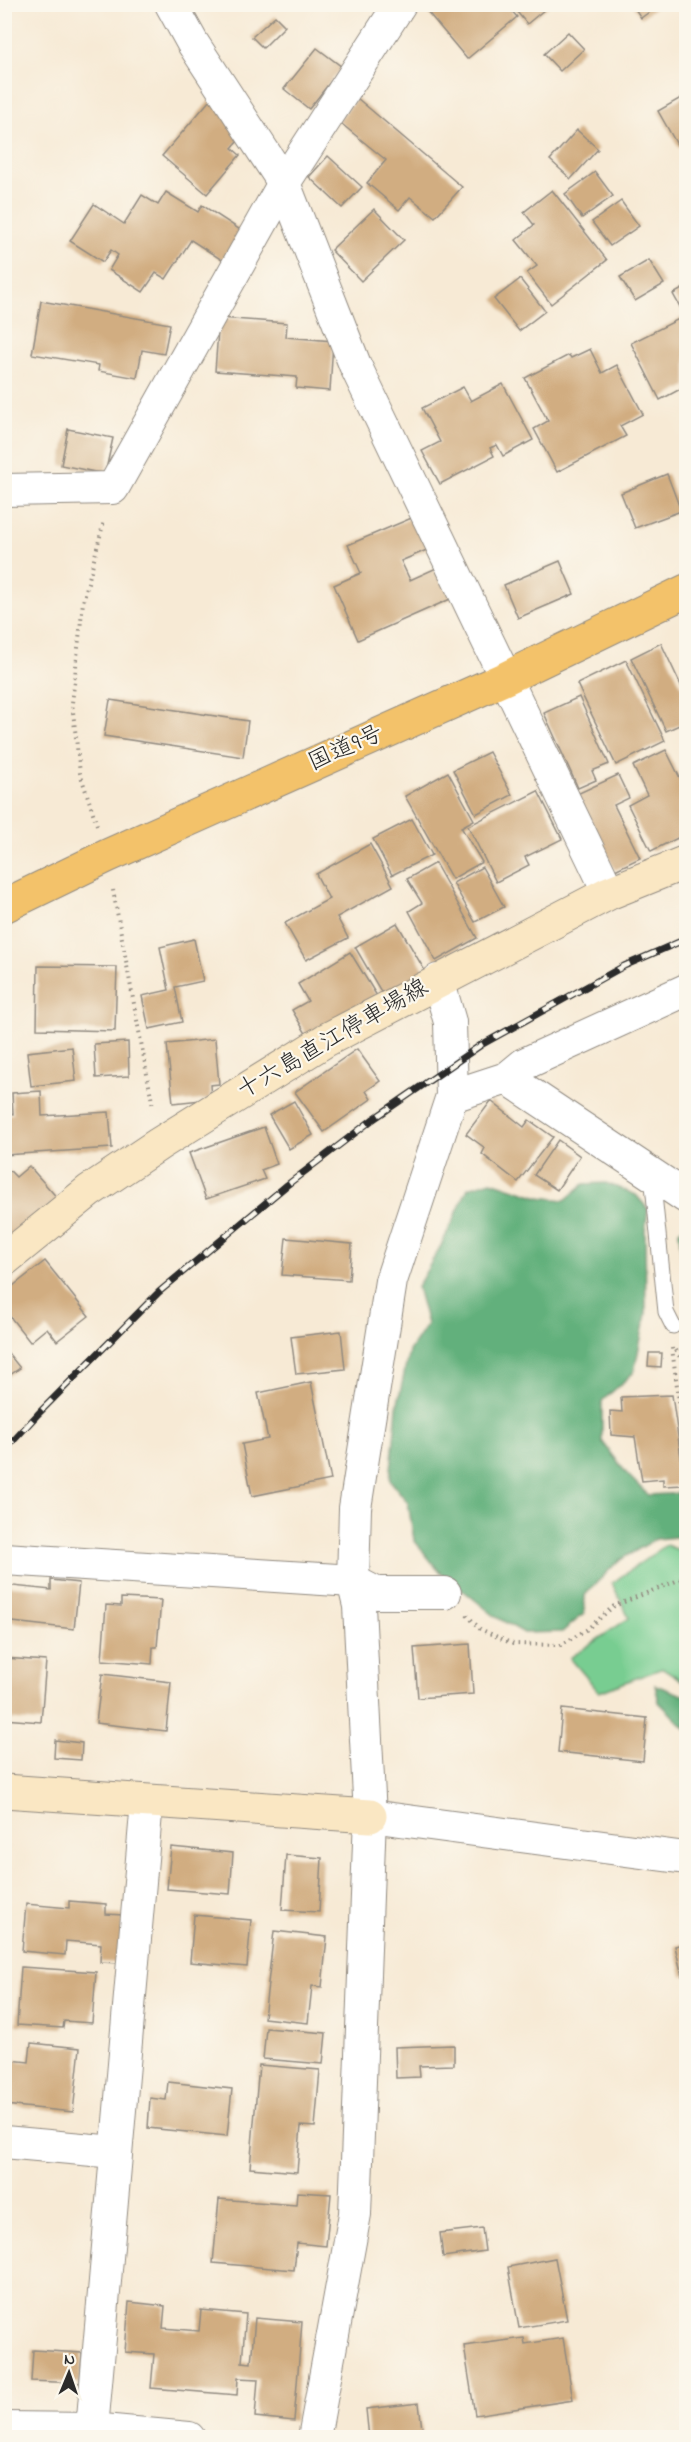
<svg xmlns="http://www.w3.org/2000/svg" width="691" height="2442" font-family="'Indie Flower','Klee One',sans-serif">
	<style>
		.green { fill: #78cd91; stroke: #527c5e; stroke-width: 1.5 }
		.forest { fill: #62b07b; stroke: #466e53; stroke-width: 1.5 }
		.building { fill: #d1ad81 }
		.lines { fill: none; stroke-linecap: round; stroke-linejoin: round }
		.lane-casing { stroke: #918a80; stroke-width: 17 }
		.street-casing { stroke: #918a80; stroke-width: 34 }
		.secondary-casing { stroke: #918a80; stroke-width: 35 }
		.highway-casing { stroke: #918a80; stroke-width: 35 }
		.path { stroke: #918a80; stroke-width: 4; stroke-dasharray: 1.5 4.5; stroke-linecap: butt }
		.lane { stroke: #fff; stroke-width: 15 }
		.street { stroke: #fff; stroke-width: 32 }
		.secondary { stroke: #fae7c3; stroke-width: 33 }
		.highway { stroke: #f3c26a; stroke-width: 33 }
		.rail-casing { stroke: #2b2b2b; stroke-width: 7 }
		.rail { stroke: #fbf7ec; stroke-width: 4.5; stroke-dasharray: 14; stroke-linecap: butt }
		.labels { text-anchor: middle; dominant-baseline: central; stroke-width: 4.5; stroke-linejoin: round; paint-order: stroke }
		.street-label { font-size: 24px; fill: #2b2b2b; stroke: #fbf7ec }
	</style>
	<rect width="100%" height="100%" fill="#fbf7ec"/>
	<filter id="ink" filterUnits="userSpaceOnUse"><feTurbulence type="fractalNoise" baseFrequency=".0167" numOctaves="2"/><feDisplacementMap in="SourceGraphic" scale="12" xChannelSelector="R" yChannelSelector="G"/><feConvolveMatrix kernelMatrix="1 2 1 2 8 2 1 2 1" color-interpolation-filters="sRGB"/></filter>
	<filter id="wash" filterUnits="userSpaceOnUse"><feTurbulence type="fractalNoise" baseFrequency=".008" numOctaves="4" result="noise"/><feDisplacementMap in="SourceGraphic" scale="24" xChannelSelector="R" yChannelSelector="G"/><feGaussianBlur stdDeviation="1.35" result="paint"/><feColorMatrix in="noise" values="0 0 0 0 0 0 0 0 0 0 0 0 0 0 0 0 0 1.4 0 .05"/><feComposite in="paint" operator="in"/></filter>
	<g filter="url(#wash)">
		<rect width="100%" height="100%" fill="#f7ead5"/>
		<polygon class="green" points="666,1545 686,1553 686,1683 663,1668 599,1692 570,1658 629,1618 612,1583"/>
		<g class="forest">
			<polygon points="491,1181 539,1197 565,1200 584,1184 606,1183 636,1195 648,1209 645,1231 646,1314 634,1372 602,1401 602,1441 627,1474 648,1495 686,1493 686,1536 656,1539 618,1561 585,1595 584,1614 562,1632 524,1633 496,1617 438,1570 414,1540 408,1503 390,1480 397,1407 409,1351 427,1324 417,1287 442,1244 468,1188"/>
			<polygon points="686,1226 686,1303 679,1231"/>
			<polygon points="655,1685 686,1696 686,1729 659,1702"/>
		</g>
		<g id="blocks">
			<g class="building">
				<polygon points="421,4 451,4 453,7 456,4 551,4 527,24 513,7 510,9 517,17 467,59"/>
				<polygon points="632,4 660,4 641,18"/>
				<polygon points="275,16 285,26 263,48 252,37"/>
				<polygon points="568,32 584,49 560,71 544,54"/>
				<polygon points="317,48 342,67 309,109 284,89"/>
				<polygon points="686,95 686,144 679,148 658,111"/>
				<polygon points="357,98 462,187 435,217 410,197 399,210 367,183 386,160 338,121"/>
				<polygon points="210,100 247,130 232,148 240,155 207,194 162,156"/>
				<polygon points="577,130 598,149 571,179 550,160"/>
				<polygon points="328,156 362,187 342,208 309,177"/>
				<polygon points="595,172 613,196 582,218 565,194"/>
				<polygon points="552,190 607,260 551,304 527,273 537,266 516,240 534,225 524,212"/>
				<polygon points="166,192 198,212 202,205 245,233 225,262 191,240 166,279 156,273 143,292 109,270 118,255 111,250 103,262 70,241 94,204 124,224 142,195 158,205"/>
				<polygon points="621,201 639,226 610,246 592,222"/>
				<polygon points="374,209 404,240 361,281 331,250"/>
				<polygon points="649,260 664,284 635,301 620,277"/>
				<polygon points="520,279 545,311 519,331 494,299"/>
				<polygon points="686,287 686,386 660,400 631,343 685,316 673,294"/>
				<polygon points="41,301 170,324 164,354 142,350 137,378 98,371 99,365 32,354"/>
				<polygon points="219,318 287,323 286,337 333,341 330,391 296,388 297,377 215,371"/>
				<polygon points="590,349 602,373 617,365 643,414 620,426 626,436 557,472 534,429 548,421 525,378 569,355 571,358"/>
				<polygon points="503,384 533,440 503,456 497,445 490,448 494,456 440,484 422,451 440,442 422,408 463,387 471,401"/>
				<polygon points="68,429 113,438 105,474 61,465"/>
				<polygon points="667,474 681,511 635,528 621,493"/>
				<polygon points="414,517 429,549 401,561 410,580 443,565 457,596 358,640 334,585 361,573 348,545"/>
				<polygon points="560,561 574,594 518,618 504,585"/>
				<polygon points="661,643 686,696 686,722 666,731 631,658"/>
				<polygon points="626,660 665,741 616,765 577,684"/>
				<polygon points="579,697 609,764 592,771 596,780 578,788 544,713"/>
				<polygon points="110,700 248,721 243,757 104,736"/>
				<polygon points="666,750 682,782 686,780 686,834 651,851 628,805 647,795 633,766"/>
				<polygon points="489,752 512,795 476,814 453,770"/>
				<polygon points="448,772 474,820 461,827 482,862 452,879 405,796"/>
				<polygon points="618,775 629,798 614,805 640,858 615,870 577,794"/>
				<polygon points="538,791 562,839 525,857 529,865 496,882 468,826"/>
				<polygon points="412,819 432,855 392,875 373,839"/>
				<polygon points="370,844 393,886 337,917 348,938 306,960 285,923 329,899 316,874"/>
				<polygon points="435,863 477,938 436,961 409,911 422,903 407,879"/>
				<polygon points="482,867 504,907 475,922 453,883"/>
				<polygon points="397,923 425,971 383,995 355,947"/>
				<polygon points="194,939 203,981 175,987 182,1022 149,1029 142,996 169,990 160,947"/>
				<polygon points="350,952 377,996 308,1037 292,1010 308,1001 298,984"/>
				<polygon points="38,966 117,967 115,1031 37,1029"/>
				<polygon points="215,1039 219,1084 210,1085 211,1099 173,1103 167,1044"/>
				<polygon points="128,1042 129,1076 96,1078 94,1044"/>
				<polygon points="72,1047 76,1081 31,1086 27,1052"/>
				<polygon points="357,1049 380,1081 366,1091 371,1099 324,1132 295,1092"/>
				<polygon points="41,1091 42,1116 109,1112 112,1148 4,1155 4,1114 13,1114 12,1093"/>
				<polygon points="294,1101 313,1135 289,1149 269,1115"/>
				<polygon points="491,1101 524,1127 529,1120 553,1137 518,1182 482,1154 485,1148 466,1134"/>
				<polygon points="264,1127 277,1164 261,1170 265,1179 206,1199 189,1153"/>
				<polygon points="558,1140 580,1156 557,1190 534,1175"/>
				<polygon points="29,1166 60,1201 5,1250 5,1173 10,1171 16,1177"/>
				<polygon points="286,1238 352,1244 349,1280 282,1275"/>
				<polygon points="45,1261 89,1316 57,1341 47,1328 30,1342 4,1309 4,1293"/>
				<polygon points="341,1331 345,1369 296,1374 291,1337"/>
				<polygon points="4,1348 20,1368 4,1379"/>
				<polygon points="649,1353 662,1353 661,1367 648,1366"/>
				<polygon points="311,1382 331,1480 252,1496 242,1444 268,1439 258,1393"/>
				<polygon points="672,1395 685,1485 663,1486 663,1479 642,1481 635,1437 611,1435 610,1411 622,1412 621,1397"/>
				<polygon points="51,1580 79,1583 74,1629 4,1621 4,1585 51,1590"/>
				<polygon points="121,1598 161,1600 157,1647 153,1647 152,1664 102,1660 106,1605 121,1606"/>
				<polygon points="470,1644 473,1694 418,1698 414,1648"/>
				<polygon points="4,1658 46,1661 41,1722 4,1719"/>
				<polygon points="102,1674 171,1682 166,1731 96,1723"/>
				<polygon points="562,1709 647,1718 643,1761 558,1752"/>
				<polygon points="55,1740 82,1743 81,1760 54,1758"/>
				<polygon points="171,1847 233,1853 230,1894 167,1889"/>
				<polygon points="286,1855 322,1858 319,1912 282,1910"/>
				<polygon points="69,1901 106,1904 106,1914 123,1915 119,1963 100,1962 101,1944 66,1941 65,1955 22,1951 26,1904 69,1908"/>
				<polygon points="194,1915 251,1920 247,1967 190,1962"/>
				<polygon points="274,1931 327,1937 322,1987 312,1986 308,2023 264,2018"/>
				<polygon points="686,1943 686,1975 682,1976 675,1946"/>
				<polygon points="21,1967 96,1972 92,2023 64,2021 63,2028 17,2025"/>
				<polygon points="266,2028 326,2033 323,2064 263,2059"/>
				<polygon points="31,2043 80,2048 73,2112 5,2105 10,2060 29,2062"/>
				<polygon points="454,2045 454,2065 419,2066 420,2077 396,2078 395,2047"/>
				<polygon points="259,2065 320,2070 315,2127 301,2126 297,2172 250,2168"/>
				<polygon points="168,2082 232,2089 227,2136 148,2128 150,2098 166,2100"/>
				<polygon points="297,2192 331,2194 326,2246 297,2243 294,2270 213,2263 219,2199 296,2205"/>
				<polygon points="482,2228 485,2251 443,2257 440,2233"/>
				<polygon points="555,2258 567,2320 519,2328 508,2267"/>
				<polygon points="129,2302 165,2306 163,2328 199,2331 201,2310 246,2314 242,2362 251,2363 255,2318 302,2322 294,2421 255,2417 258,2379 238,2378 237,2395 151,2388 154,2354 125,2352"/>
				<polygon points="524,2338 525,2344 563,2338 573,2400 475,2415 464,2346"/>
				<polygon points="33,2350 82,2353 80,2383 31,2381"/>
				<polygon points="419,2403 423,2438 369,2438 366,2409"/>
			</g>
		</g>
	</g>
	<g filter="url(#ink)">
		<use href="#blocks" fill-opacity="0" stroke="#918a80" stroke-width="1.5"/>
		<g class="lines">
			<g class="lane-casing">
				<polyline id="lane" points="652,1175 666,1312 673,1326"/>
			</g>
			<g class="street-casing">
				<g id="street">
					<polyline points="171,4 192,42 284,183 355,365 609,893"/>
					<polyline points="4,490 113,488 284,183 400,4"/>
					<polyline points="507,1078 686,1197"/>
					<polyline points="452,1096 507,1078 524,1064 686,990"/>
					<polyline points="4,1559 353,1581 376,1593 445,1593"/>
					<polyline points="370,1816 686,1858"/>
					<polyline points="4,2142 115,2152"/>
					<polyline points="4,2428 92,2429 147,1802"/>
					<polyline points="92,2429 189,2438"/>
					<polyline points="314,2438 355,2214 370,1816 359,1606 353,1581 355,1508 391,1281 452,1096 450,1022 438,980"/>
				</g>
			</g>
			<g class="secondary-casing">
				<g id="secondary">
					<polyline points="4,1260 89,1191 159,1144 326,1040 609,893 686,862"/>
					<polyline points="4,1791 370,1816"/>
				</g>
			</g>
			<g class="highway-casing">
				<polyline id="highway" points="4,906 107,856 506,678 686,591"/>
			</g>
			<g class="path">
				<polyline points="97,825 80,773 72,703 83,602 104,521"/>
				<polyline points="113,890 153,1107"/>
				<polyline points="672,1348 680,1409 686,1409"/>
				<polyline points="676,1350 686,1368"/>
				<polyline points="467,1615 480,1629 513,1644 561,1645 586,1630 614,1606 686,1577"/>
			</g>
			<use href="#lane" class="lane"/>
			<use href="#street" class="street"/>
			<use href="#secondary" class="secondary"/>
			<use href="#highway" class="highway"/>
			<g class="rail-casing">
				<polyline id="rail" points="4,1451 38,1414 159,1292 287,1185 372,1120 481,1045 624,966 686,939"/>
			</g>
			<use href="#rail" class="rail"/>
		</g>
	</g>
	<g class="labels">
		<g class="street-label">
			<text transform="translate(346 749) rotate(-24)">国道9号</text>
			<text transform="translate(333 1040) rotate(-30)">十六島直江停車場線</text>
		</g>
	</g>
	<rect width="691" height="2442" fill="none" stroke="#fbf7ec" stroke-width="24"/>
	<g transform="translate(69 2373) rotate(2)" stroke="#fbf7ec" stroke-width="4.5" paint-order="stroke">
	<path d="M0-4.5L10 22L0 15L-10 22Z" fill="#2b2b2b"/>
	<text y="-9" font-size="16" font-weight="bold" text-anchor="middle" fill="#2b2b2b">N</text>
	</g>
</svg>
